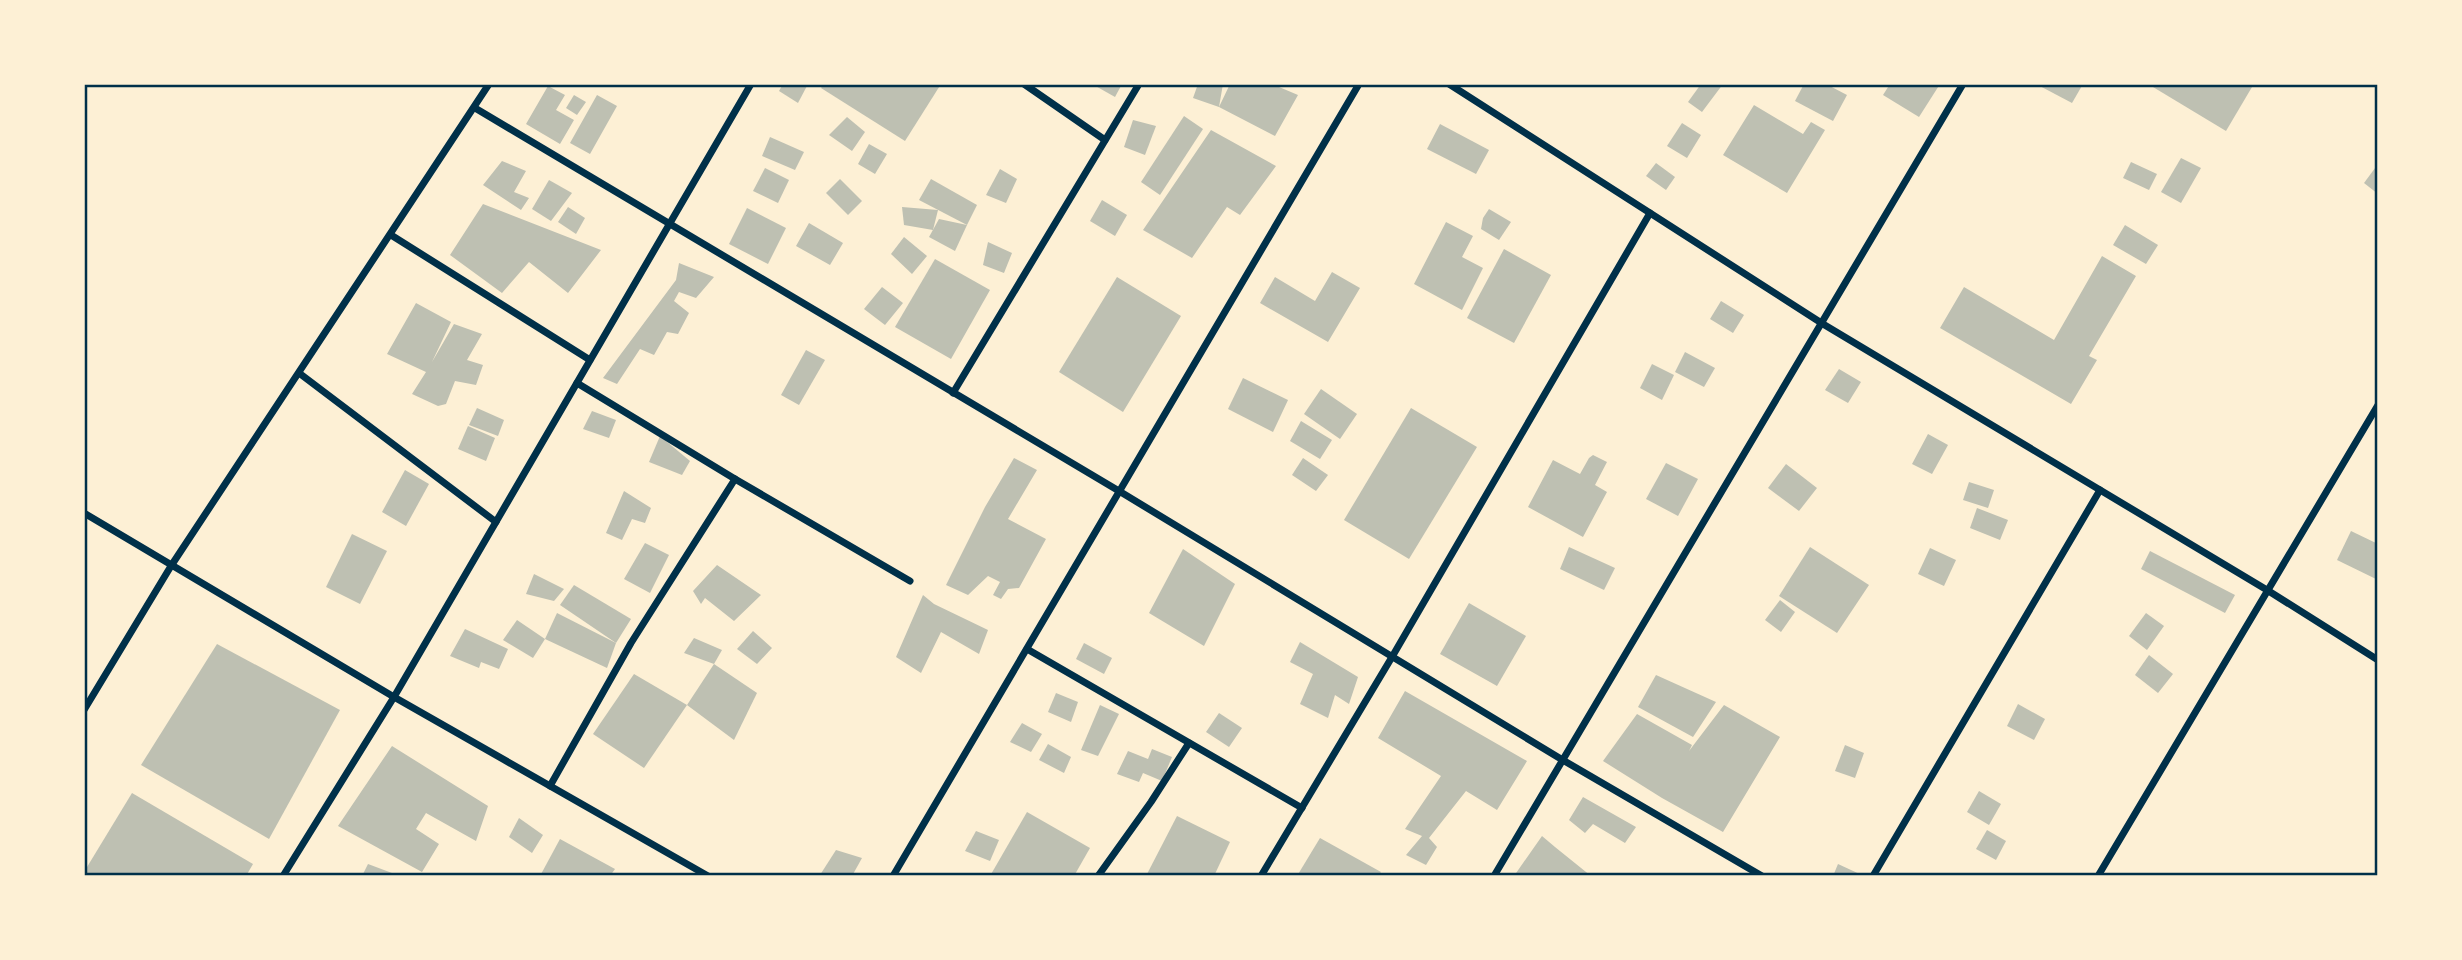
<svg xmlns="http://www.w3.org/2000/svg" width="2462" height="960" font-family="Signika,sans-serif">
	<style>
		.building { fill: #bec0b2 }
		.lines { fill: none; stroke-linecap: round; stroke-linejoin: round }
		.minor { stroke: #003049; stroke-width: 7 }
		.neatline { fill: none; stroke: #003049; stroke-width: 2.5 }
	</style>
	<rect width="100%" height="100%" fill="#fdf0d5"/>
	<g class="building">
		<polygon points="783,84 808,84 798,103 779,91"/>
		<polygon points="824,84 941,84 905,141 821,88"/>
		<polygon points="1092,84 1122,84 1115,97"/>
		<polygon points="1198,84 1223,84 1219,107 1230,84 1272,84 1298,95 1275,136 1219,107 1193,98"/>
		<polygon points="1701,84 1723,84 1702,112 1688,102"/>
		<polygon points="1804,84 1826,84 1847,95 1833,121 1795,101"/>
		<polygon points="1890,84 1940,84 1919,117 1883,95"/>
		<polygon points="2036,84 2083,84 2072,103"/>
		<polygon points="2148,84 2247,84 2252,87 2226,131"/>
		<polygon points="548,86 565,95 556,110 574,120 560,144 526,124"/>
		<polygon points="574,95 586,102 577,115 566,108"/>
		<polygon points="597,95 617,106 590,154 570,143"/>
		<polygon points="1754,105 1803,134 1811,122 1825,130 1787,193 1723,155"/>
		<polygon points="1184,116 1203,129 1160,195 1141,182"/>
		<polygon points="847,117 865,132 852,151 829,135"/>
		<polygon points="1133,120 1156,126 1145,155 1124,147"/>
		<polygon points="1682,123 1701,135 1687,158 1667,146"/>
		<polygon points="1440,124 1489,150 1476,174 1427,149"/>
		<polygon points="1211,130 1276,166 1240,215 1227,207 1192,258 1143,230"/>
		<polygon points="770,137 804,152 795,170 762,156"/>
		<polygon points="869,144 887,154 875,174 858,164"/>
		<polygon points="2181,158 2201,168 2181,203 2161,192"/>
		<polygon points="502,161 526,171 514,192 529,198 521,210 483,185"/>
		<polygon points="2131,162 2157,174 2149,190 2123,178"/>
		<polygon points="1656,163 1675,177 1666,190 1646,176"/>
		<polygon points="2378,164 2378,194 2364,183"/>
		<polygon points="765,168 789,180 778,203 753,191"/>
		<polygon points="1000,169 1017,179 1006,203 986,195"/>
		<polygon points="840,179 862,201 848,215 826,193"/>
		<polygon points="931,179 977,205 967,225 919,200"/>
		<polygon points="549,180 572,193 551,221 532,209"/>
		<polygon points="1102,200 1127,215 1115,236 1090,221"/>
		<polygon points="483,204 601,250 568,293 529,262 502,293 450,255"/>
		<polygon points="568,207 585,218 576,234 558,222"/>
		<polygon points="902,207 938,210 933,230 904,225"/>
		<polygon points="747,208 786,228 768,264 729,244"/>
		<polygon points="1489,209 1511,222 1499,240 1481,229 1483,218"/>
		<polygon points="939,219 967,225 955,251 929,237"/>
		<polygon points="1446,222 1473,236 1462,257 1483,268 1462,310 1414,284"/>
		<polygon points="809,223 843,243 830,265 796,246"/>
		<polygon points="2125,225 2158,245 2146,264 2113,245"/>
		<polygon points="904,237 927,256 912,274 891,254"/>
		<polygon points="988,242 1012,253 1004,273 983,265"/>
		<polygon points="1504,249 1551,275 1514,343 1467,318"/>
		<polygon points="2102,256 2136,276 2089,356 2097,360 2071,404 1940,328 1964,287 2054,340"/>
		<polygon points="935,259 990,290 951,359 895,327"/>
		<polygon points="679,263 714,277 696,298 679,292 674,301 689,313 678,334 667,332 654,355 640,349 617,384 603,378 676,280"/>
		<polygon points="1332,272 1360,288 1328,342 1260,303 1275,277 1315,301"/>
		<polygon points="1117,277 1181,316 1123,412 1059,372"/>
		<polygon points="882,287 903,303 885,325 864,309"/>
		<polygon points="1721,301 1744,315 1733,333 1710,319"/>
		<polygon points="416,303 451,322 432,362 454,324 482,334 467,360 483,365 476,385 455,381 446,404 438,406 412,394 426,372 387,354"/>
		<polygon points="806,350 825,360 799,405 781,395"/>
		<polygon points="1685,352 1715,368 1704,387 1675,372"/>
		<polygon points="1652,364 1674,375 1662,400 1640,388"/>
		<polygon points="1839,369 1861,382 1848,403 1825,390"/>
		<polygon points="1243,378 1288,400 1273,432 1228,409"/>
		<polygon points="1321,389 1357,414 1340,439 1304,414"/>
		<polygon points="477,408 504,420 498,436 469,425"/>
		<polygon points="1411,408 1477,447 1409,559 1344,520"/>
		<polygon points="592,411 616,420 609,438 583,429"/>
		<polygon points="1301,421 1332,440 1320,459 1290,441"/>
		<polygon points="468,426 495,438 486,461 458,449"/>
		<polygon points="1928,434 1948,445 1932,474 1912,464"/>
		<polygon points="660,436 690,461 682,475 649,462"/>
		<polygon points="1593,455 1607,462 1595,485 1607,492 1583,537 1528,507 1553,460 1580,474 1589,458"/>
		<polygon points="1014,458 1037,470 1008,519 1046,539 1019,588 1008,589 1001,599 993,595 1000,582 988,576 968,595 946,585 985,507"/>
		<polygon points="1303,458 1328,475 1316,491 1292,475"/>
		<polygon points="1666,463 1698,479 1678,516 1646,499"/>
		<polygon points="1786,464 1817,488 1799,511 1768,488"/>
		<polygon points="405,470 429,484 406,526 382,512"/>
		<polygon points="1969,482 1994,490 1988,508 1963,500"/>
		<polygon points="624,491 651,508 645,523 632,519 622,540 606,533"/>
		<polygon points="1977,508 2008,520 2000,540 1970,528"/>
		<polygon points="2351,531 2378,544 2378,580 2337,560"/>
		<polygon points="352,534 387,551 360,604 326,587"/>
		<polygon points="645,543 669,555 650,593 624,579"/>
		<polygon points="1569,547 1615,568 1604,590 1560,569"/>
		<polygon points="1810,547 1869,585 1837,633 1779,596"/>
		<polygon points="1930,548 1956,560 1944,586 1918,574"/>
		<polygon points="1183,549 1235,584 1204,646 1149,613"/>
		<polygon points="2150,551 2235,595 2225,613 2141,569"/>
		<polygon points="717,565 761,595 734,621 705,598 701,604 693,591"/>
		<polygon points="534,574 564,589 554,601 526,594"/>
		<polygon points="574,585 631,619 616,643 560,605"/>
		<polygon points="923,595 934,604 988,630 979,654 941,632 921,673 896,657"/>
		<polygon points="1780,600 1795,612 1781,632 1765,620"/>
		<polygon points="1469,603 1526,636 1497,686 1440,654"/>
		<polygon points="557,613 616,643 607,668 545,639"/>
		<polygon points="2146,613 2164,626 2147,650 2129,636"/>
		<polygon points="517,620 545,639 533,658 503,640"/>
		<polygon points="465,629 508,649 499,669 481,662 479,668 450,656"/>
		<polygon points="753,631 772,648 757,664 737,649"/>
		<polygon points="694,638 722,650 714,664 684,653"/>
		<polygon points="1300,642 1358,677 1349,704 1335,695 1328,718 1300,704 1313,674 1290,662"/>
		<polygon points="1084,643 1112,658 1104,674 1076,659"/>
		<polygon points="217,644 340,710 269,839 141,765"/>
		<polygon points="2149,655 2173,674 2158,693 2135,675"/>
		<polygon points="714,664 757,693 734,740 687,705"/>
		<polygon points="634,674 687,705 644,768 593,734"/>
		<polygon points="1656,675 1716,702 1693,737 1638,707"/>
		<polygon points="1405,691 1527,761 1497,810 1466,791 1429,838 1437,847 1426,865 1406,855 1422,836 1405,829 1441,776 1378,738"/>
		<polygon points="1056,693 1078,702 1071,722 1048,712"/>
		<polygon points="2018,704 2045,719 2034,740 2007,726"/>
		<polygon points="1100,705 1119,714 1098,756 1081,750"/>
		<polygon points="1724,705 1780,737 1723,832 1662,798 1603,761 1637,714 1692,745 1689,751"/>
		<polygon points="1219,713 1242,728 1229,747 1206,732"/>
		<polygon points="1022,723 1042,734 1031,752 1010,742"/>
		<polygon points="1048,744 1071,757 1064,773 1039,760"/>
		<polygon points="1845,745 1864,753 1855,778 1835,771"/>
		<polygon points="392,746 488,806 476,841 426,813 416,829 439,844 422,872 338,826"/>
		<polygon points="1152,749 1172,757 1162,781 1143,773 1139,782 1117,774 1128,751 1148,759"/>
		<polygon points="1979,791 2001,804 1989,825 1967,812"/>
		<polygon points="132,793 253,864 246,876 92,876 84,872"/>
		<polygon points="1583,797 1636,827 1625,843 1593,824 1585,833 1569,820"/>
		<polygon points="1027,812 1090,848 1074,876 990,876"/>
		<polygon points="1177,816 1230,842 1214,876 1146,876"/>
		<polygon points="519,818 543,835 532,853 509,837"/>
		<polygon points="1987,830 2006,841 1996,860 1976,849"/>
		<polygon points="976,831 999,840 990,861 965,851"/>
		<polygon points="1542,836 1555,847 1591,876 1514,876"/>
		<polygon points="1320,838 1381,872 1378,876 1297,876"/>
		<polygon points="560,839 615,869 610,876 540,876"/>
		<polygon points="836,850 862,858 852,876 820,875"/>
		<polygon points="368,864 392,873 391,876 362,876"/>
		<polygon points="1838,864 1864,876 1833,876"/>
	</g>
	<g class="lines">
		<g class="minor">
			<polyline points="1024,84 1105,140"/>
			<polyline points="1449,84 1823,324 2267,590 2378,660"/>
			<polyline points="475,108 1119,491 1561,759 1762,876"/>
			<polyline points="391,235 590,360"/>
			<polyline points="299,373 496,522"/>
			<polyline points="577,383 735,479 910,581"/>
			<polyline points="953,393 1139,84"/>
			<polyline points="84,513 394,697 708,876"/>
			<polyline points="1027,649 1302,808"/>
			<polyline points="84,710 171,566 489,84"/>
			<polyline points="550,786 631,643 735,479"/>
			<polyline points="283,876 394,697 751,84"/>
			<polyline points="893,876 1359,84"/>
			<polyline points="1098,876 1151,802 1189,743"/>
			<polyline points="1261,876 1392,657 1650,213"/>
			<polyline points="1494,876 1963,84"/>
			<polyline points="1873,876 2100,490"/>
			<polyline points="2098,876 2378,405"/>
		</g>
	</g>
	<rect width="2462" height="960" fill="none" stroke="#fdf0d5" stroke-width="172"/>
	<rect x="86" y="86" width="2290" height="788" class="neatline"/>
</svg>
